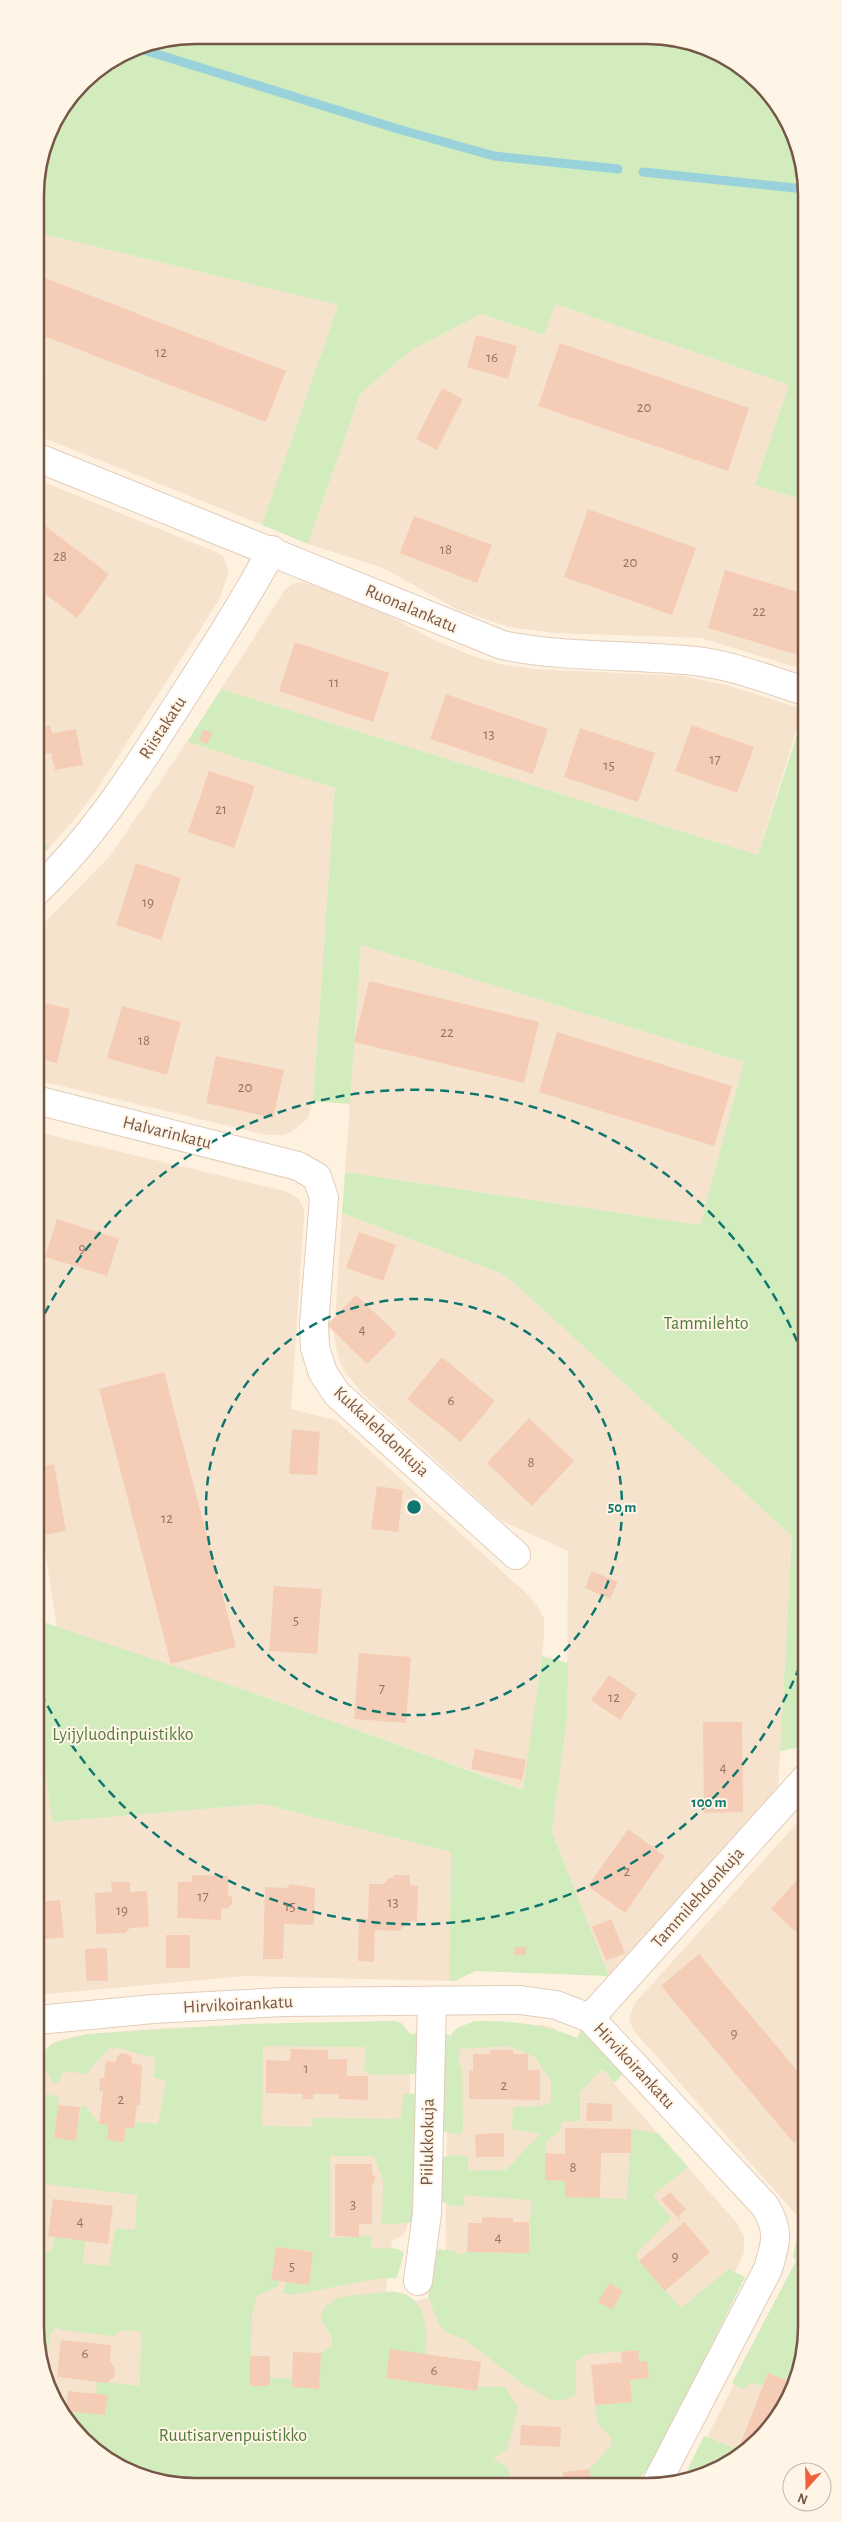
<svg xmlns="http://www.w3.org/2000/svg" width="842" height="2522" font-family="'Alegreya Sans',sans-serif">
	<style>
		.residential { fill: #f6e3ce }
		.green { fill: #d2ecbe }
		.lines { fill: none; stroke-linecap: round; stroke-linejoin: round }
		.stream { stroke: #99d2da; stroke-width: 9 }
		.building { fill: #f5cdb6 }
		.minor-casing { stroke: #e2cdbb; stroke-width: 30 }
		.minor { stroke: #fff; stroke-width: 28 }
		.ring { fill: none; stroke: #0f766e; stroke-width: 2.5; stroke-dasharray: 9 6 }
		.labels { text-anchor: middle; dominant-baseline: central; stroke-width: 4; stroke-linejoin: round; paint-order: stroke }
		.number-label { font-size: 15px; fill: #967462 }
		.street-label { font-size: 18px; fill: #765646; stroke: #fff5e7 }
		.park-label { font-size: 18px; fill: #527c3d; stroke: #fff5e7 }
		.rim { fill: none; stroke: #765646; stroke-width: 2.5 }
		.centre { fill: #0f766e; stroke: #fff5e7; stroke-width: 2.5 }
		.ring-label { font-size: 15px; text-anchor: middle; font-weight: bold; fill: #0f766e; stroke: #fff5e7; stroke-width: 4; stroke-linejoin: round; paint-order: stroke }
	</style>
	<rect width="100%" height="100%" fill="#fef1e0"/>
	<g class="residential">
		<polygon points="35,232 338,305 262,525 36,435"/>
		<polygon points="555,304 789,385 755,485 804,500 805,670 701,638 554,633 509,627 458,610 383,568 308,544 360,394 410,351 481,314 544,335"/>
		<polygon points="36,479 216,552 223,556 229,571 219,600 95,792 78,815 49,848 36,827"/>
		<polygon points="302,582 357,598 430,638 467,654 499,664 534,669 683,676 726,685 803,709 758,855 221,689 284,591 292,584"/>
		<polygon points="187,742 335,788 313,1101 308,1118 293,1131 284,1135 266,1135 36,1080 36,931 110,856"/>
		<polygon points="361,945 744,1062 700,1225 345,1172"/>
		<polygon points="37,1132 285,1191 299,1199 304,1210 304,1216 291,1409 336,1420 528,1595 540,1610 544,1619 544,1638 524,1790 271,1699 57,1628 44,1543 37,1543"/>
		<polygon points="342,1213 505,1275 792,1536 778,1789 609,1976 552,1832 567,1719 568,1551 502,1521 362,1393 345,1372 339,1360 334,1337"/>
		<polygon points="37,1714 52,1822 263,1804 451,1852 449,1981 245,1976 38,1995"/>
		<polygon points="806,1813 807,2227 634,2031 629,2019 635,2003"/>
		<polygon points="394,2021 401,2023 410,2034 409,2221 404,2235 392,2241 386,2293 322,2401 193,2427 62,2413 53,2401 52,2382 45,2378 38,2358 38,2100 43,2054 46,2049 53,2043 63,2039 88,2034 165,2028"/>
		<polygon points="463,2025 542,2025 552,2027 581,2046 736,2222 744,2236 744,2252 741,2260 628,2484 330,2484 384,2309 445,2294 448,2048 452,2033"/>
		<polygon points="770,2312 807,2338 795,2389 767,2433 727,2466 685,2481"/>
	</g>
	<g class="green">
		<polygon points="195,35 679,38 727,56 760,82 790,124 804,164 804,500 755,485 789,385 555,304 544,335 481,314 410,351 360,394 308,544 262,525 338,305 35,232 35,184 52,124 89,75 134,47"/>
		<polygon points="221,689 758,855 805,710 806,1739 802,1747 780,1751 792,1536 505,1275 342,1213 345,1172 700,1225 744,1062 361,945 350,1104 313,1101 335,788 187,742"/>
		<polygon points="36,827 49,848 36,861"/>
		<polygon points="37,1620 271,1699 523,1790 542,1656 568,1663 567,1719 552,1832 609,1976 475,1971 455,1981 449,1981 451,1852 263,1804 52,1822 37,1714"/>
		<path d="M394,2021L401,2023L410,2034L420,2033L421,2074L372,2075L364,2070L366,2047L263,2046L262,2126L312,2127V2118L397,2119L401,2116L403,2094L420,2093L417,2222L382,2225L383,2180L374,2156H330V2238L372,2236L371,2249C381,2249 396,2245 404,2253L397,2278L375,2279L292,2295L283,2293L286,2282L313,2252L276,2247L271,2279L279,2281L277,2287L257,2296L252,2315L250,2385L270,2386V2378H292V2387L319,2389L321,2353L332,2346V2337L321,2321C321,2314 323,2308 328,2304C340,2295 356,2295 369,2294C378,2293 388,2291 396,2292C427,2296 428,2331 425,2354L386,2378L473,2391H477L478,2387H505L518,2408L507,2449L492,2459L509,2468L510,2484H164L124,2470L82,2440L60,2410L105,2415L108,2395L96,2394L97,2381L140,2386L141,2332L121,2330L114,2336L62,2330L56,2327L50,2334L45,2377L38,2358V2251L51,2252L54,2237L85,2241L83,2263L109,2266L115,2229H135L137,2195L45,2184L38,2222V2093L57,2096L59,2099L54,2138L76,2141L81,2105L86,2106L99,2124L108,2125L107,2140L124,2142L126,2127L134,2128L135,2122L158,2124L166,2080L154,2078L155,2058L118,2048L108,2049L86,2074L64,2071L58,2083H53L47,2073L38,2069V2059L42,2061L46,2049L53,2043L88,2034L247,2024Z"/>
		<path d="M475,2021C512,2021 542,2023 577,2038L581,2029L624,2073L614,2083L602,2069L580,2092V2121L562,2122L559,2131L546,2142L545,2180L565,2181V2197L627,2199L631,2129L658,2133L688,2167L653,2195L671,2219L636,2253L639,2261L681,2308L729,2269L745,2277L655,2460L635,2484H591L590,2469L611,2445V2437L598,2425L595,2405L632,2402L630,2380L649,2378L647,2362H639L637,2350L587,2354L576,2361V2395L568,2399L554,2401L524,2385L466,2340L447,2333L440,2326L428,2298L438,2249L454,2251L459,2255L467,2252L529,2253L531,2200L463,2195L465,2206H452L437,2199L439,2158L453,2155L468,2156V2170H506L540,2134L512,2129L513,2107L541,2106L551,2102V2081L535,2057L510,2046L460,2049L459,2065L462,2067L463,2131L458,2135L442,2131L444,2033L451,2036L457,2028Z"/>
		<polygon points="806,2227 807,2338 796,2384 768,2373 762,2386 750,2382 745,2390 732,2383 796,2261 793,2257 797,2235"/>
		<path d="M704,2436L744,2452C724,2468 705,2474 681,2483Z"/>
	</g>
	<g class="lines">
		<g class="stream">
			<polyline points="134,47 398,129 494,156 618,169"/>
			<polyline points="643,172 804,189"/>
		</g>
	</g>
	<g class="building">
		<polygon points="35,274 286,371 266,422 36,333"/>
		<polygon points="476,335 517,346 508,379 467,367"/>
		<polygon points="560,343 749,408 728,471 538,406"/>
		<polygon points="442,388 463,399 437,450 416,439"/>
		<polygon points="588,509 696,548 672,615 564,577"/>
		<polygon points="414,516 492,545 477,583 400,553"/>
		<polygon points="45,526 109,574 77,618 36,587 36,538"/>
		<polygon points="725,570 805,594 805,657 708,628"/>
		<polygon points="295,642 389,673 373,722 279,691"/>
		<polygon points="446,694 548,729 533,774 430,739"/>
		<polygon points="50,725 52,733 76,729 83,765 55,770 51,753 36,755 36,728"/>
		<polygon points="692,725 754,747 737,793 675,771"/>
		<polygon points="580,728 655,753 638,802 564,777"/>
		<polygon points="203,730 212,732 208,744 199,741"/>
		<polygon points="209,771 255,786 234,848 188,832"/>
		<polygon points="136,863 181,878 161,940 116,925"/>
		<polygon points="369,981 539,1022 524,1083 354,1042"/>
		<polygon points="36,1001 70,1009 57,1063 36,1058"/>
		<polygon points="122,1006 181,1022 167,1075 107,1058"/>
		<polygon points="557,1032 732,1086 714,1146 539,1092"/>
		<polygon points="216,1056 284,1070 273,1118 206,1103"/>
		<polygon points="57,1219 119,1239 107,1276 45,1257"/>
		<polygon points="359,1232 396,1245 383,1281 346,1268"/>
		<polygon points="356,1295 397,1334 367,1364 327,1325"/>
		<polygon points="442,1357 495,1401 461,1442 407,1399"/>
		<polygon points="164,1372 236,1647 171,1664 99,1389"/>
		<polygon points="529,1418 574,1461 532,1506 487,1463"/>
		<polygon points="292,1429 320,1432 317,1475 289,1474"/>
		<polygon points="54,1464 66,1531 39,1536 37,1523 37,1467"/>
		<polygon points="377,1486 403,1490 398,1532 371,1529"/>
		<polygon points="592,1571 618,1582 610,1599 585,1588"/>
		<polygon points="274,1586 322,1589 317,1654 269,1651"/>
		<polygon points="359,1653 411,1657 406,1723 354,1719"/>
		<polygon points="609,1675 637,1694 620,1720 591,1700"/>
		<polygon points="703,1722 742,1722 743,1812 704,1813"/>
		<polygon points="475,1749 526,1760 522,1780 471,1769"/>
		<polygon points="628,1829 665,1856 625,1913 588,1886"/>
		<polygon points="806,1870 806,1941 771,1909"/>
		<polygon points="192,1875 228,1876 228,1894 232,1898 232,1904 227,1909 221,1908 221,1920 177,1918 178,1882 192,1882"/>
		<polygon points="394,1875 410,1875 410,1885 418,1886 417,1922 410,1921 399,1931 375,1930 374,1962 358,1961 359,1918 368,1919 369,1884 384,1884 389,1878 394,1878"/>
		<polygon points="111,1882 130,1882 130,1892 147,1891 149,1927 130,1928 125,1933 96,1934 95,1893 112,1892"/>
		<polygon points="291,1884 315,1888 314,1925 284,1924 283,1959 263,1959 265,1887 286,1888"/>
		<polygon points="60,1900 64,1937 38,1940 37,1902"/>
		<polygon points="611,1919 625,1953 606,1961 592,1927"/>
		<rect x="166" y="1935" width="24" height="33"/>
		<polygon points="515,1947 526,1947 526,1955 514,1955"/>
		<polygon points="107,1948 108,1981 86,1981 85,1949"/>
		<polygon points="699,1954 806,2081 806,2132 794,2143 661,1986"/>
		<polygon points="291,2049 328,2050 328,2059 347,2059 347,2076 368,2076 368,2100 339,2099 339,2094 313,2094 313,2099 302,2099 303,2094 266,2093 266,2060 290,2061"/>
		<polygon points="490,2050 513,2050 513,2054 528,2054 528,2070 540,2070 540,2100 469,2099 469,2070 473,2070 473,2054 490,2054"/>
		<polygon points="121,2053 128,2054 132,2058 131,2063 142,2065 140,2105 137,2105 134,2128 126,2127 124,2142 107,2140 108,2125 99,2124 103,2091 99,2091 100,2078 104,2078 106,2061 116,2062 117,2057"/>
		<polygon points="587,2103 612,2104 612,2121 586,2121"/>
		<polygon points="58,2105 80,2107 76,2141 54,2138"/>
		<polygon points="565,2128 631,2129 631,2153 601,2153 600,2198 565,2197 565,2181 545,2180 545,2153 565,2154"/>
		<polygon points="504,2133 504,2157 476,2157 475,2134"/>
		<polygon points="335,2164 372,2164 372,2174 375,2176 375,2182 372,2184 372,2224 359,2224 359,2237 335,2236"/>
		<polygon points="670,2192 686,2209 679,2216 681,2219 680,2220 661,2200"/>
		<polygon points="53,2199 113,2206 108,2244 48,2236"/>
		<polygon points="482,2217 513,2218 513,2222 529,2222 529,2253 467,2252 468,2223 482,2223"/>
		<polygon points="684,2222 710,2252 665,2291 639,2261"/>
		<polygon points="276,2247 313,2252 309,2285 271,2280"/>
		<polygon points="610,2283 623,2291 612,2310 598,2302"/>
		<polygon points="61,2340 111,2345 110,2361 115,2368 114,2377 107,2383 57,2377"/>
		<polygon points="390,2349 481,2362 477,2391 386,2378"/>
		<polygon points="638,2350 639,2362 647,2361 649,2378 630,2380 632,2402 595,2405 591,2365 622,2362 621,2352"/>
		<polygon points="293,2352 321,2353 319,2389 292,2387"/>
		<rect x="250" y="2356" width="20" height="30"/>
		<polygon points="768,2373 796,2384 795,2389 767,2433 744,2452 738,2450"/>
		<polygon points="68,2391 108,2395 105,2415 66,2411"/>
		<polygon points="521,2425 561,2427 560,2447 520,2445"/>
		<polygon points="590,2469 591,2484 564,2484 563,2472"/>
	</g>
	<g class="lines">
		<g class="minor-casing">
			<g id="minor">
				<path d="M36,457L502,645C565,658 631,654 695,661C732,665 769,680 805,691"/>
				<path d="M36,892C91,839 131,778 171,715C206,661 241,607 272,550"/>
				<polyline points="36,1100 298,1166 317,1177 324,1198 314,1324 315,1348 323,1373 337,1394 516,1555"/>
				<polyline points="590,2018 806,1778"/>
				<path d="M38,2020L153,2009L284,2002L520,2000L556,2005L590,2018L765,2206C780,2231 776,2243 768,2269L656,2484"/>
				<polyline points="418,2281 427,2213 432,2002"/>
			</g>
		</g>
		<use href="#minor" class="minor"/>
	</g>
	<g class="ring">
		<circle cx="414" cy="1507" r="208"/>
		<path d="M805 1653A417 417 0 0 1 38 1687M38 1327A417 417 0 0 1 805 1361"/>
	</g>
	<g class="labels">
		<g class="number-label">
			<text x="161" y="352">12</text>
			<text x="492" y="357">16</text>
			<text x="644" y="407">20</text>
			<text x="446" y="549">18</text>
			<text x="60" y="556">28</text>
			<text x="630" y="562">20</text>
			<text x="759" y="611">22</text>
			<text x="334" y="682">11</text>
			<text x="489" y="734">13</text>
			<text x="715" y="759">17</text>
			<text x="609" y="765">15</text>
			<text x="221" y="809">21</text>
			<text x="148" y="902">19</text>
			<text x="447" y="1032">22</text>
			<text x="144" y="1040">18</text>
			<text x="245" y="1087">20</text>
			<text x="82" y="1248">9</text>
			<text x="362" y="1329">4</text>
			<text x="451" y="1400">6</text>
			<text x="531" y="1462">8</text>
			<text x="167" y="1518">12</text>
			<text x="296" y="1620">5</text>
			<text x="382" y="1688">7</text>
			<text x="614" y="1697">12</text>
			<text x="723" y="1767">4</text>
			<text x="627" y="1871">2</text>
			<text x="203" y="1896">17</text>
			<text x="393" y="1902">13</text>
			<text x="290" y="1906">15</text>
			<text x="122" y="1910">19</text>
			<text x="734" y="2033">9</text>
			<text x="306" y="2068">1</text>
			<text x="504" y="2085">2</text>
			<text x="121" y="2099">2</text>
			<text x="573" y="2167">8</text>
			<text x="353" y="2204">3</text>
			<text x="80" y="2221">4</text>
			<text x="498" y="2237">4</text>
			<text x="675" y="2256">9</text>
			<text x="292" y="2266">5</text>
			<text x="85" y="2353">6</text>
			<text x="434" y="2370">6</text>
		</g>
		<g class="street-label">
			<text transform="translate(411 609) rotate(23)">Ruonalankatu</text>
			<text transform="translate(163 728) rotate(-57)">Riistakatu</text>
			<text transform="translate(167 1133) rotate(14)">Halvarinkatu</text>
			<text transform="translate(381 1432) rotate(43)">Kukkalehdonkuja</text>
			<text transform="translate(698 1898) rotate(-48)">Tammilehdonkuja</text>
			<text transform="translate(238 2005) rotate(-3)">Hirvikoirankatu</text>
			<text transform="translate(634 2066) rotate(47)">Hirvikoirankatu</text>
			<text transform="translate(428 2142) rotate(-89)">Piilukkokuja</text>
		</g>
		<g class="park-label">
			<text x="706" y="1324">Tammilehto</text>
			<text x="123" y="1735">Lyijyluodinpuistikko</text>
			<text x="233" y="2436">Ruutisarvenpuistikko</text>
		</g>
	</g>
	<path d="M0 0H842V2522H0ZM195 44H647A151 151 0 0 1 798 195V2327A151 151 0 0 1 647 2478H195A151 151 0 0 1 44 2327V195A151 151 0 0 1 195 44Z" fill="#fff5e7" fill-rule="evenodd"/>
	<path class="rim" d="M195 44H647A151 151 0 0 1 798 195V2327A151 151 0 0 1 647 2478H195A151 151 0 0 1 44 2327V195A151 151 0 0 1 195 44Z"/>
	<circle cx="414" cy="1507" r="8" class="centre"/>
	<g class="ring-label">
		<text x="622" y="1512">50 m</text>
		<text x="709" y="1807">100 m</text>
	</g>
	<g transform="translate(807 2487) rotate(200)"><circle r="24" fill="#fff5e7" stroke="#c8b5a7"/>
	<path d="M0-4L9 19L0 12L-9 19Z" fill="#f0603d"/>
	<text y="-8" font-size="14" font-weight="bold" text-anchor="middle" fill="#765646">N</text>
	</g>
</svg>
